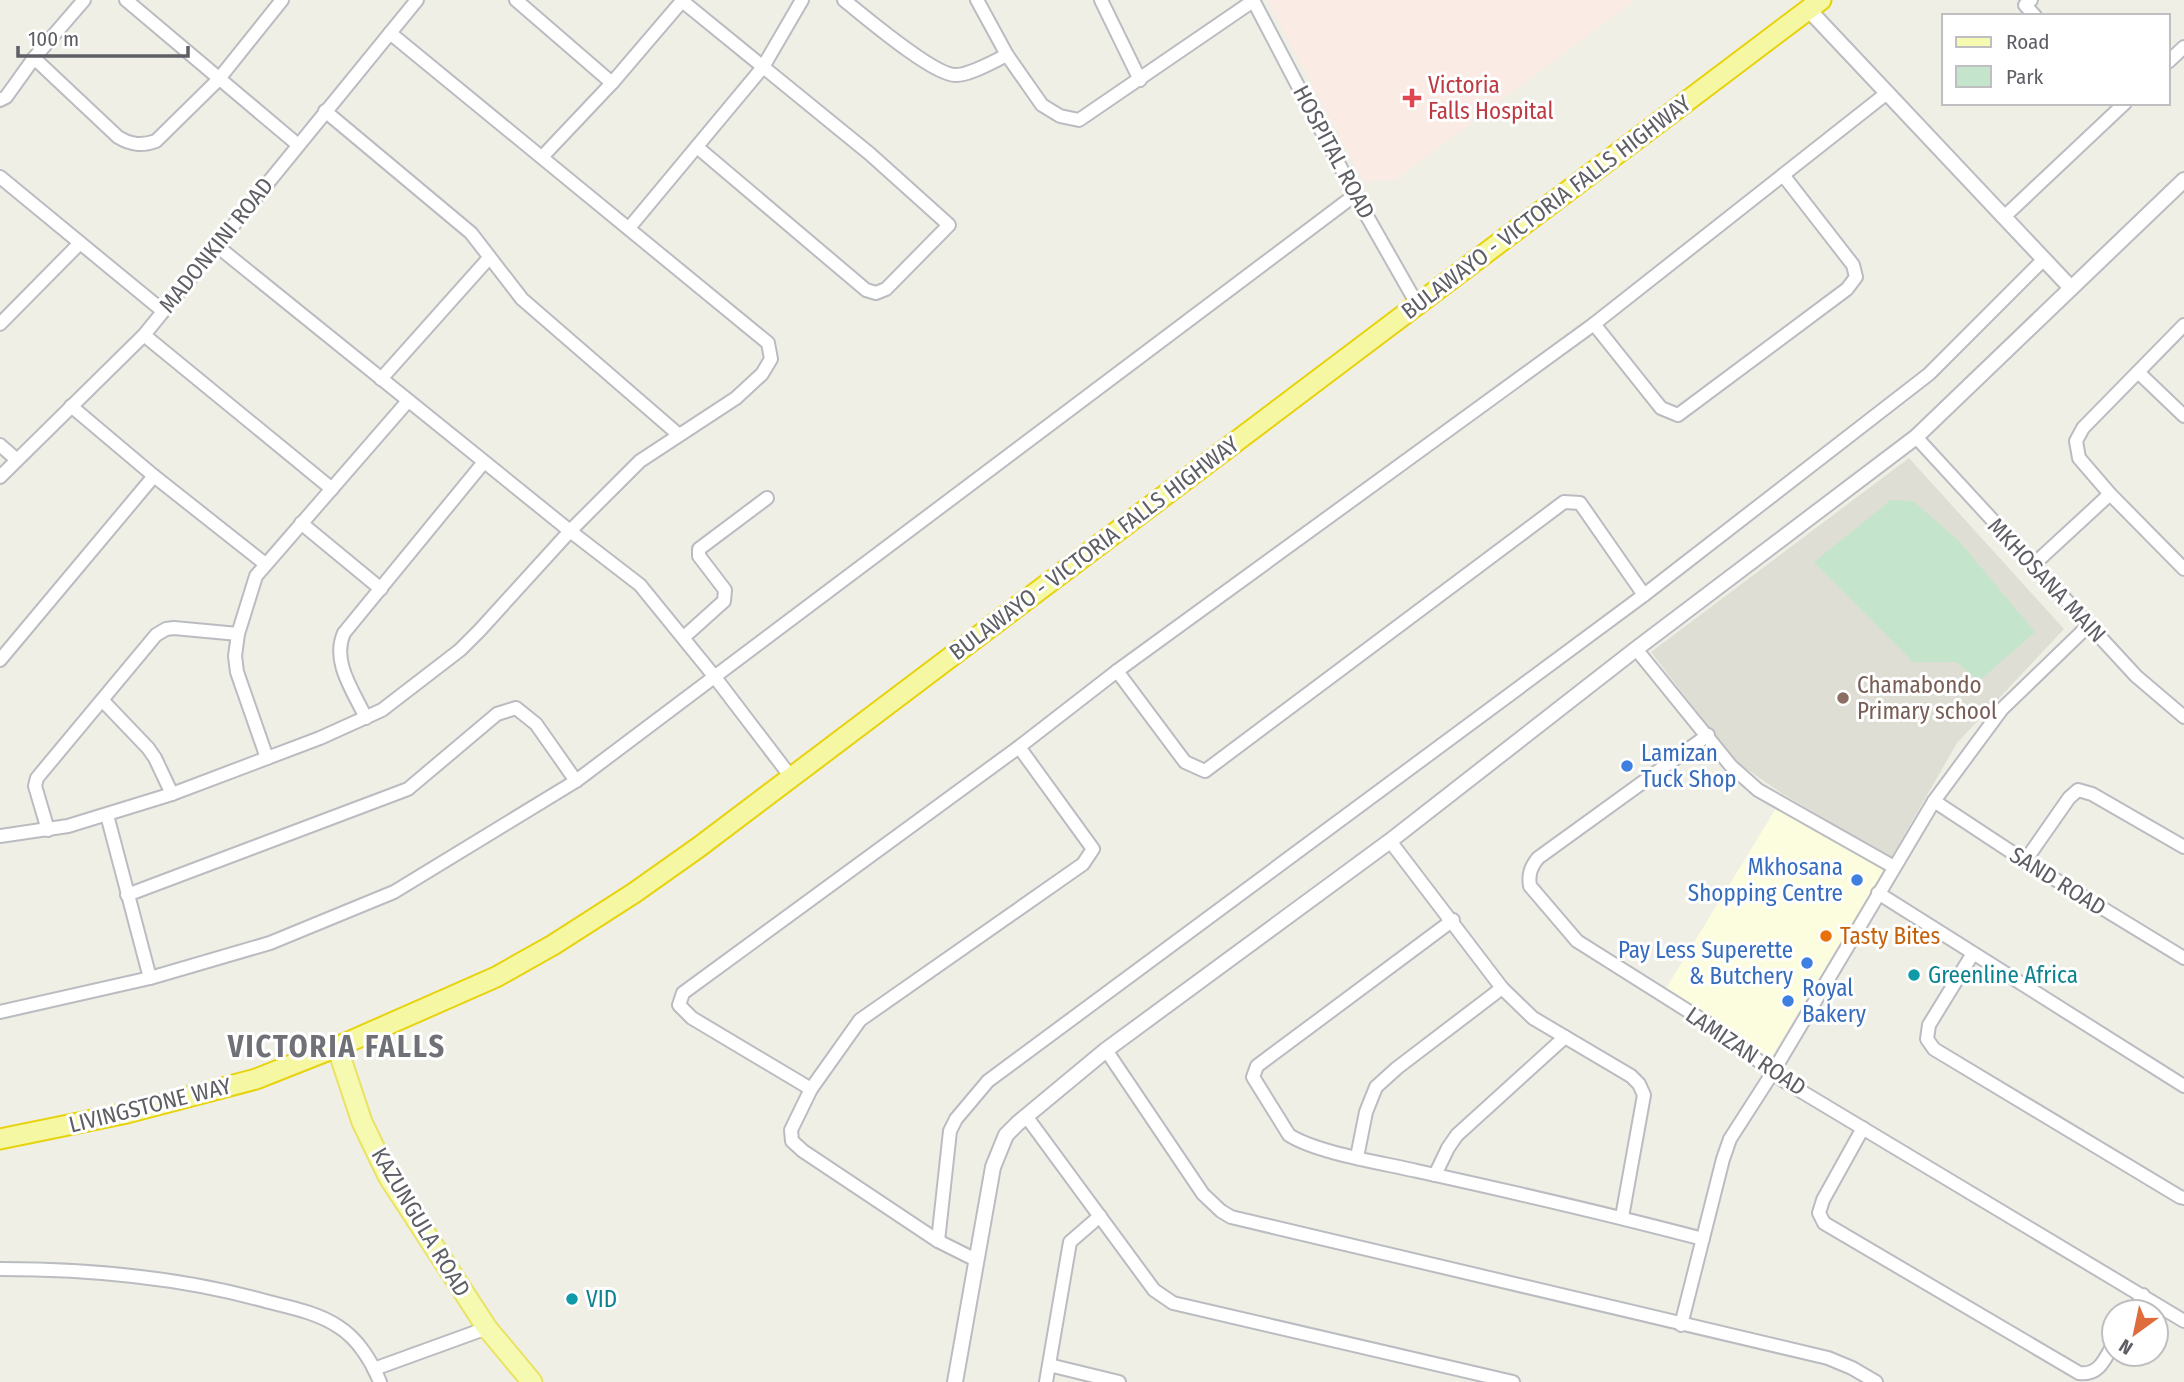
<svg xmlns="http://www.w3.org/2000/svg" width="2184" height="1382" font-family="'Fira Sans Condensed',sans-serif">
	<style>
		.commercial { fill: #fcfcde }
		.education { fill: #dfded4 }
		.medical { fill: #faebe4 }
		.green { fill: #c4e5cb }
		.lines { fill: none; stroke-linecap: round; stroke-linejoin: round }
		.minor-casing { stroke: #bbbcc1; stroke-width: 16 }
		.tertiary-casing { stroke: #bbbcc1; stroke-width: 18 }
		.primary-casing { stroke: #e9e265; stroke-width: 23 }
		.trunk-casing { stroke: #e7d30d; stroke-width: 23 }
		.minor { stroke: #fff; stroke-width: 12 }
		.tertiary { stroke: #fff; stroke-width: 14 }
		.primary { stroke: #f6fab0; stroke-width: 19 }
		.trunk { stroke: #f6f7a2; stroke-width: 19 }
		.health-dot { fill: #e0444e; stroke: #fff; stroke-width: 2.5 }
		.education-dot { fill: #8d6e63; stroke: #fff; stroke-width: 2.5 }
		.shop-dot { fill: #3f7fe0; stroke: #fff; stroke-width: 2.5 }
		.food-dot { fill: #e8710a; stroke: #fff; stroke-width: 2.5 }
		.culture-dot { fill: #0f9aa8; stroke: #fff; stroke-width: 2.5 }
		.labels { text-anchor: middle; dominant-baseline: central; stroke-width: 6; stroke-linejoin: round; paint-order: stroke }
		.health-label { font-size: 23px; fill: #be3a42; stroke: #fff; text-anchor: start }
		.street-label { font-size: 23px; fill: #5e5f65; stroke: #fff }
		.education-label { font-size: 23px; fill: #785e54; stroke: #fff; text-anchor: start }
		.shop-label { font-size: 23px; fill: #366cbe; stroke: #fff; text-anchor: start }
		.food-label { font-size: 23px; fill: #c56008; stroke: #fff; text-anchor: start }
		.culture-label { font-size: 23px; fill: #0d838f; stroke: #fff; text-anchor: start }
		.district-label { font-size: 30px; font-weight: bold; letter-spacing: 2px; fill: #6f7177; stroke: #fff }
	</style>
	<rect width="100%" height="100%" fill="#efefe6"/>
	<polygon class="commercial" points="1784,795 1891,858 1771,1058 1665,990"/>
	<polygon class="education" points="1909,458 2064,629 1957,743 1891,858 1784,795 1734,760 1651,652"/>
	<polygon class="medical" points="1267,0 1635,0 1396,180 1363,181"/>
	<polygon class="green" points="1891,500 1913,501 1959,541 2035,632 1979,681 1956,662 1913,662 1814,562"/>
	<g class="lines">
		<g class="minor-casing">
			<g id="minor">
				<polyline points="126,0 297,144"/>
				<polyline points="516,0 612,83"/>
				<polyline points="681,0 870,154 949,225 886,289 876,293 866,290 697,147"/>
				<path d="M844,0C864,16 934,76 956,75C970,75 994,61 1007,55"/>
				<polyline points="977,0 1007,55 1042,105 1060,116 1079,120 1253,1"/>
				<polyline points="1101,0 1140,80"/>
				<polyline points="1253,0 1355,195 1417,304"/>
				<polyline points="2031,0 2025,5 2035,16"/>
				<path d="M34,58L118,137C131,145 142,146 156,141L218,80L282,0"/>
				<polyline points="2168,62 2184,47"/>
				<polyline points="0,100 6,97 34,58 84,0"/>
				<polyline points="325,111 471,233 522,299 679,435"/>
				<polyline points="542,157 612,83 682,1"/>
				<polyline points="0,177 163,311"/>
				<polyline points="2004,217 2125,103"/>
				<polyline points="629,228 763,67 802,0"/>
				<polyline points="217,246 570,531 640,585 714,676 791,777"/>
				<polyline points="0,324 80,243"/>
				<polyline points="1594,324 1661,408 1678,415 1847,289 1856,277 1853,265 1783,175"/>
				<polyline points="2184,325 2083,428 2076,441 2079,458 2110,494 2184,569"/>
				<polyline points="144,335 332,489"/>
				<polyline points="2138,372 2184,416"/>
				<polyline points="381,379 489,258"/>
				<polyline points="71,406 154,476 264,563"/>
				<polyline points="1916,437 2136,676 2184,717"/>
				<polyline points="0,445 16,459"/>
				<polyline points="0,477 144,335 417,0"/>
				<polyline points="301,523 381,589"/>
				<polyline points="2033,565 2110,494"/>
				<polyline points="684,637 724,601 725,590 699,556 699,549 767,498"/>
				<polyline points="1636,649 1731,766 1758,790 1894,867"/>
				<polyline points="0,660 154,476"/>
				<polyline points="1117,671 1185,762 1205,771 1564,502 1580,503 1644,595"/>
				<polyline points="103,701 148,748 155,758 172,794"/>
				<path d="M366,718C354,692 331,662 344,633L484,462"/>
				<path d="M1708,735L1538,858C1531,867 1528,874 1530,886L1577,941L1723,1033L1784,1081L2184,1321"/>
				<polyline points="267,758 237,672 235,656 238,634 256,576 408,401"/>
				<polyline points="1934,801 2025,861 2184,958"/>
				<polyline points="107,815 150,978"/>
				<polyline points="48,830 35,786 37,778 156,635 166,629 174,628 238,634"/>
				<polyline points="0,836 68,826 172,794 320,738 382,710 460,650 480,630 570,531 640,461 736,398 762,374 771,359 768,343 390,33"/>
				<polyline points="1390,841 1502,988 1533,1018 1631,1076 1639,1084 1644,1095 1622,1217"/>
				<polyline points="2025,861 2069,798 2078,790 2092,794 2184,847"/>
				<polyline points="1878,893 2184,1086"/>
				<polyline points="127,895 408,789 497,714 516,708 536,724 576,781"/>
				<path d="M1453,920L1257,1066L1253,1077L1289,1135C1317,1153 1383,1163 1417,1171C1513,1192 1608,1214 1703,1239"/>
				<polyline points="1972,955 1929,1025 1927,1039 1934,1049 2180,1197 2184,1198"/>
				<polyline points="0,1012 150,978 270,943 394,892 576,781 1355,195"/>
				<polyline points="1106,1050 1203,1194 1221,1211 1231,1217 1828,1358 1852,1368 1876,1382"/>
				<polyline points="811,1089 692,1018 679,1005 683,993 1019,747 1117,671 1594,324 1887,93"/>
				<polyline points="1026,1116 1154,1290 1173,1303 1513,1382"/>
				<path d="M1863,1128L1823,1200L1819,1213L1824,1223L2079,1373C2099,1376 2105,1359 2114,1343"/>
				<polyline points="1357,1157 1366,1112 1376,1087 1397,1068 1502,988"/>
				<polyline points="1435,1175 1448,1148 1457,1135 1565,1037"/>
				<polyline points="938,1241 950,1131 956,1119 988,1081 1644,595 1929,374 2044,259"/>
				<polyline points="976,1260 938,1241 803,1151 792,1141 791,1130 811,1089 860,1020 1083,864 1093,849 1019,747"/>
				<path d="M0,1269C91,1269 181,1277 269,1302C293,1308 318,1313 339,1327C358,1339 372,1362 380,1382"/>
				<polyline points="2133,1312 2143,1295"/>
				<polyline points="1681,1325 1723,1159 1730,1139 1773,1072 1934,801 2002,709 2089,625"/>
				<polyline points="1049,1365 1119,1382"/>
				<polyline points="374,1369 487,1328"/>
				<polyline points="1046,1382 1070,1242 1100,1216"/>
			</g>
		</g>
		<g class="tertiary-casing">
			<g id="tertiary">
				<polyline points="1808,9 2071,288"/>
				<polyline points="955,1382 993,1167 1006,1135 1018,1123 1106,1050 1390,841 1636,649 1916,437 2184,180"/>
			</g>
		</g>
		<g class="primary-casing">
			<polyline id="primary" points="337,1047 362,1122 388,1176 487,1328 532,1382"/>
		</g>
		<g class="trunk-casing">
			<polyline id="trunk" points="0,1139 127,1113 256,1079 337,1047 496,977 553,945 634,893 699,847 1821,0"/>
		</g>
		<use href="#minor" class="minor"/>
		<use href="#tertiary" class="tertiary"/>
		<use href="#primary" class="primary"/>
		<use href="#trunk" class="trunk"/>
	</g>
	<path class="health-dot" d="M1408.5 87.5h7v7h7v7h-7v7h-7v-7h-7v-7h7z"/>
	<circle class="education-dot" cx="1843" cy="698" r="7"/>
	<g class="shop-dot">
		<circle cx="1627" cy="766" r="7"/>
		<circle cx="1857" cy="880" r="7"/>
		<circle cx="1807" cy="963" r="7"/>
		<circle cx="1788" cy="1001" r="7"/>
	</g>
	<circle class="food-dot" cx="1826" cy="936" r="7"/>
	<g class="culture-dot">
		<circle cx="1914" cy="975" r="7"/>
		<circle cx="572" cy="1299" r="7"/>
	</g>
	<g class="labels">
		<g class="health-label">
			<text x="1428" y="85">Victoria<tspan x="1428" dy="26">Falls Hospital</tspan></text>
		</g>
		<g class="street-label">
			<text transform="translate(1334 152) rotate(62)">HOSPITAL ROAD</text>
			<text transform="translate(1546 207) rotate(-37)">BULAWAYO - VICTORIA FALLS HIGHWAY</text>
			<text transform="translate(216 245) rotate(-51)">MADONKINI ROAD</text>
			<text transform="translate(1094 548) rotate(-37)">BULAWAYO - VICTORIA FALLS HIGHWAY</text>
			<text transform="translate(2047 580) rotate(47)">MKHOSANA MAIN</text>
			<text transform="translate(2058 881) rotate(32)">SAND ROAD</text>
			<text transform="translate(1746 1051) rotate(34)">LAMIZAN ROAD</text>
			<text transform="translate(150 1105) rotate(-14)">LIVINGSTONE WAY</text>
			<text transform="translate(421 1222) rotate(59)">KAZUNGULA ROAD</text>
		</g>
		<g class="education-label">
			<text x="1857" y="685">Chamabondo<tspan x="1857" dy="26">Primary school</tspan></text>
		</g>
		<g class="shop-label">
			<text x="1641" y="753">Lamizan<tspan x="1641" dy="26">Tuck Shop</tspan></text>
			<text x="1843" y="867" text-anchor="end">Mkhosana<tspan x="1843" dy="26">Shopping Centre</tspan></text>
			<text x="1793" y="950" text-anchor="end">Pay Less Superette<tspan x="1793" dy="26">&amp; Butchery</tspan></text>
			<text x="1802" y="988">Royal<tspan x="1802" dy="26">Bakery</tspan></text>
		</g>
		<g class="food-label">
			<text x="1840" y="936">Tasty Bites</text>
		</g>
		<g class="culture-label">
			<text x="1928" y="975">Greenline Africa</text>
			<text x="586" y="1299">VID</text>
		</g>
		<g class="district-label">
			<text x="337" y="1047">VICTORIA FALLS</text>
		</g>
	</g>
	<rect x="1942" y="14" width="228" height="91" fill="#ffffff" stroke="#bfbfc1" stroke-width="2"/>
	<rect x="1956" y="37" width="35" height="10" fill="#f6fab0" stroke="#bfbfc1" stroke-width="2"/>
	<text x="2006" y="49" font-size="21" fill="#5e5f65">Road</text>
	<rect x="1956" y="66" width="35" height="21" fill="#c4e5cb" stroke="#bfbfc1" stroke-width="2"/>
	<text x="2006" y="84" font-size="21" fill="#5e5f65">Park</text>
	<g transform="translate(2135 1333) rotate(213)"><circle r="33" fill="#ffffff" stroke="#bfbfc1" stroke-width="2"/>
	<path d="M0-5L12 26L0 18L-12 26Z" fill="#df6c3c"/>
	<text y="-10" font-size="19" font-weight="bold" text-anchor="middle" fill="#5e5f65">N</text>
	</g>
	<path d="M18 46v10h170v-10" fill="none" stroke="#5e5f65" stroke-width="3.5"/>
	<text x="28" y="46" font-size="21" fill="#5e5f65" stroke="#ffffff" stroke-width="5" paint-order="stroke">100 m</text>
</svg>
